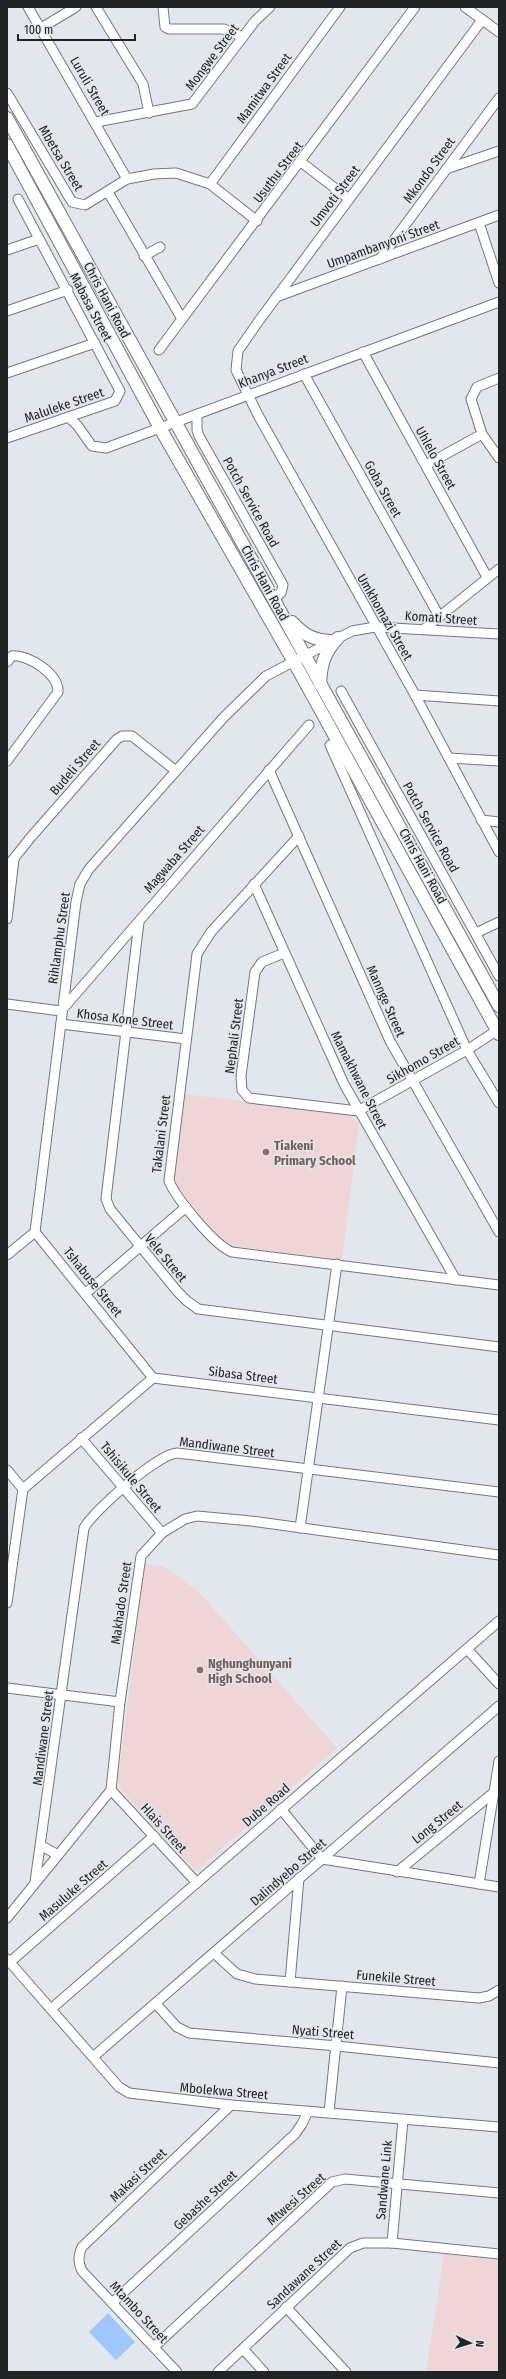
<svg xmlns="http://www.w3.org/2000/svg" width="506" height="2379" font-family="'Fira Sans Condensed',sans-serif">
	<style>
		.education { fill: #f0d5d6 }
		.green { fill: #9fc8fe }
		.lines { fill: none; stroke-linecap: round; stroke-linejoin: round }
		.minor-casing { stroke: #74787d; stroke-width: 11 }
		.major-casing { stroke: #74787d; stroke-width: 14 }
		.minor { stroke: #fff; stroke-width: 9 }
		.major { stroke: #fff; stroke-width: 12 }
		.education-dot { fill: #8d6e63; stroke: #e2e7ed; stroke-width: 1.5 }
		.labels { text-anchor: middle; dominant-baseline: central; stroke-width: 3; stroke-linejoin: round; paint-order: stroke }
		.street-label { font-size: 13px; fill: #212325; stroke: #e2e7ed }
		.education-label { font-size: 13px; font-weight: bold; fill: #785e54; stroke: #e2e7ed; text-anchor: start }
	</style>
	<rect width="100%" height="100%" fill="#e2e7ed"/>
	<g class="education">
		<polygon points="183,1094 348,1113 359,1123 342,1260 225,1245 172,1181"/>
		<polygon points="145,1564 164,1567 199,1592 337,1748 196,1871 121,1790 118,1781"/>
		<polygon points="444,2254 499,2260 499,2372 426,2372"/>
	</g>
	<polygon class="green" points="108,2313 135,2342 116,2360 89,2332"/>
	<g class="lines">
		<g class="minor-casing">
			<g id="minor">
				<polyline points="28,7 127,179"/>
				<polyline points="96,7 143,84 149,113"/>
				<polyline points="163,7 165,27 169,29 224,29 243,37"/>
				<polyline points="465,7 499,32"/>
				<polyline points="482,20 258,322 238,351 236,370 258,415 415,695 499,852"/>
				<polyline points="41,28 76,7"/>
				<polyline points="7,93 72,202 85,205 127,179 154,174 176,173 210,184 257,221"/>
				<polyline points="96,122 192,104 255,21 270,7"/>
				<polyline points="301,162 349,199"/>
				<polyline points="446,169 499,151"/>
				<polyline points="210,184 340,7"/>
				<polyline points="108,192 182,319"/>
				<polyline points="479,223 499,283"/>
				<polyline points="7,250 39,239"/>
				<polyline points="144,256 160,247"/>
				<polyline points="380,259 499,98"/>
				<polyline points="276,297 499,215"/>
				<polyline points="7,311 68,290"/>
				<polyline points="159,350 415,7"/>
				<polyline points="363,352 487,577"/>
				<polyline points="7,373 95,343"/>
				<polyline points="304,374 439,616"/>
				<polyline points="499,378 477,387 471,399 482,434 499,458"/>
				<polyline points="197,414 197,430 199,436 283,585 281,593 274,599"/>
				<polyline points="68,417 77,425 92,446 106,448 499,302"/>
				<polyline points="7,438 115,401 120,391 18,199"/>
				<polyline points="426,465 482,434"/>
				<polyline points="424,629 499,569"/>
				<path d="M7,662L12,656C28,654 59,674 58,692L7,761"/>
				<polyline points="341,691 499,976"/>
				<polyline points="415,695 499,701"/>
				<polyline points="330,745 467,1050 499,1103"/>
				<polyline points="449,758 499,761"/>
				<polyline points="269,770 390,1041 499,1232"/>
				<polyline points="481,820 499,822"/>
				<path d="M299,836L211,932L197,954L169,1181C176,1198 215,1246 232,1252L499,1285"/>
				<polyline points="7,867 31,837 117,739 122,736 132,736 176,771"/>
				<polyline points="254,884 344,1084 456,1280"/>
				<polyline points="7,919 14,859"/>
				<polyline points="139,922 106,1199 110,1209 177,1291 187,1301 198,1309 499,1347"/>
				<polyline points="476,933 499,922"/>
				<polyline points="284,953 262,962 255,972 241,1076 242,1090 249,1098 358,1111 467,1050 499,1029"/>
				<polyline points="7,1004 61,1011 309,725"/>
				<polyline points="61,1024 186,1039"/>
				<polyline points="35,1232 76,902 80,884 89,869 224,717 266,676 352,631 375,627 499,634"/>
				<polyline points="35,1232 153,1378"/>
				<polyline points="7,1255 35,1232"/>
				<polyline points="86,1293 186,1207"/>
				<polyline points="81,1438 162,1533"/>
				<polyline points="7,1470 23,1489"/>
				<polyline points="300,1528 337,1264"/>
				<polyline points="7,1603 23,1489 153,1378 499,1420"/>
				<polyline points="467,1649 499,1684"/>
				<polyline points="7,1688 120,1702"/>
				<polyline points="111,1790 197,1883"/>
				<polyline points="281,1809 322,1859 499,1887"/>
				<polyline points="42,1846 58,1855"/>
				<polyline points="397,1872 493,1793"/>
				<path d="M35,1882L84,1528C94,1510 158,1454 177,1453L499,1492"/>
				<polyline points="479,1884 499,1761"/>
				<polyline points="7,1918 111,1790 120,1702 141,1556 162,1533 185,1519 197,1516 251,1521 499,1555"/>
				<polyline points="215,1954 237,1974 255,1979 479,1998 489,1996 499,1990"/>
				<polyline points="7,1959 119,2087 129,2093 231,2105 499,2127"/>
				<polyline points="10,1962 154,1836"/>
				<polyline points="290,1982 299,1878"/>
				<polyline points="156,2004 177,2027 189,2033 337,2046 499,2063"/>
				<polyline points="51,2009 499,1621"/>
				<polyline points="93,2057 499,1706"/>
				<polyline points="329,2112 342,1986"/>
				<polyline points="392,2243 403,2120"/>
				<polyline points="112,2303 295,2134 302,2124 308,2111"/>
				<polyline points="286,2307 346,2372"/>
				<polyline points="154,2347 332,2182 345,2179 499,2193"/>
				<polyline points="243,2349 264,2372"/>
				<path d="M177,2372L82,2271C78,2262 78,2256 82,2247L231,2105"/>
				<polyline points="218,2372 350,2248 363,2243 392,2243 499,2254"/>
			</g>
		</g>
		<g class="major-casing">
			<g id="major">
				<polyline points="7,118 499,1006"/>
				<polyline points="7,145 160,428 294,662 499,1034"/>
				<path d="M292,622C304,635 313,640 331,641"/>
				<path d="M320,684C321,664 324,653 338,638"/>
			</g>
		</g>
		<use href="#minor" class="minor"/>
		<use href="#major" class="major"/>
	</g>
	<g class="education-dot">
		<circle cx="266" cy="1152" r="4"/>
		<circle cx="200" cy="1670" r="4"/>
	</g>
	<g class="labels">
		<g class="street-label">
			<text transform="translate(212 57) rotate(-53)">Mongwe Street</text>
			<text transform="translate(90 86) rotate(60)">Luruli Street</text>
			<text transform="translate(264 88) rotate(-54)">Mamitwa Street</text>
			<text transform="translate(61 158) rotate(59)">Mbetsa Street</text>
			<text transform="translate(429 170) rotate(-54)">Mkondo Street</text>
			<text transform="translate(278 172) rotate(-53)">Usuthu Street</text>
			<text transform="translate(335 196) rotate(-53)">Umvoti Street</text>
			<text transform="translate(383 244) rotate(-20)">Umpambanyoni Street</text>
			<text transform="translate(107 300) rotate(62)">Chris Hani Road</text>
			<text transform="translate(91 307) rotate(62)">Mabasa Street</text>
			<text transform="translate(273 371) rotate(-21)">Khanya Street</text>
			<text transform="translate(64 405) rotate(-19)">Maluleke Street</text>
			<text transform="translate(436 458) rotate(61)">Uhlelo Street</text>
			<text transform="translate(383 489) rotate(61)">Goba Street</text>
			<text transform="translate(251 502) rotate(61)">Potch Service Road</text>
			<text transform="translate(265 583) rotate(61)">Chris Hani Road</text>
			<text transform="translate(385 617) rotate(60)">Umkhomazi Street</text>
			<text transform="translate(441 618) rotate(4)">Komati Street</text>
			<text transform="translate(75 767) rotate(-49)">Budeli Street</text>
			<text transform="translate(431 827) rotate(61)">Potch Service Road</text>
			<text transform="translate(174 859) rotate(-49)">Magwaba Street</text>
			<text transform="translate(423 866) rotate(61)">Chris Hani Road</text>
			<text transform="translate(59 938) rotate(-82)">Rihlamphu Street</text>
			<text transform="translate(386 1001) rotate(66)">Mannge Street</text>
			<text transform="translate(125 1019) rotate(7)">Khosa Kone Street</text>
			<text transform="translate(234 1036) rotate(-83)">Nephali Street</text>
			<text transform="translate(423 1060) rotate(-30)">Sikhomo Street</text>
			<text transform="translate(359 1080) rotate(63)">Mamakhwane Street</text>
			<text transform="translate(161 1134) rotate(-83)">Takalani Street</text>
			<text transform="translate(166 1258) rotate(50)">Vele Street</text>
			<text transform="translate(93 1282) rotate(51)">Tshabuse Street</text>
			<text transform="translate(243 1375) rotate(7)">Sibasa Street</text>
			<text transform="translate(227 1447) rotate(7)">Mandiwane Street</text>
			<text transform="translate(131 1477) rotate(50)">Tshisikule Street</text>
			<text transform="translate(121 1603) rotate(-82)">Makhado Street</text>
			<text transform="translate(43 1738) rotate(-83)">Mandiwane Street</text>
			<text transform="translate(266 1805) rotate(-41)">Dube Road</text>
			<text transform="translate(437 1822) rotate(-39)">Long Street</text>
			<text transform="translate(164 1828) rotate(48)">Hlais Street</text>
			<text transform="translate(288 1872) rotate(-41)">Dalindyebo Street</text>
			<text transform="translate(73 1890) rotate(-41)">Masuluke Street</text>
			<text transform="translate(396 1978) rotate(5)">Funekile Street</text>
			<text transform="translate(323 2032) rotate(5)">Nyati Street</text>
			<text transform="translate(224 2091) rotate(5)">Mbolekwa Street</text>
			<text transform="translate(138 2175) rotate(-43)">Makasi Street</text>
			<text transform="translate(384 2180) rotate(-85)">Sandwane Link</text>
			<text transform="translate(296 2199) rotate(-41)">Mtwesi Street</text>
			<text transform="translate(205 2200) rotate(-43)">Gebashe Street</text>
			<text transform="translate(304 2274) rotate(-43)">Sandawane Street</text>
			<text transform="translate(139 2312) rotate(47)">Mtambo Street</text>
		</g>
		<g class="education-label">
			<text x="274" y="1145">Tiakeni<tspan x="274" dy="15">Primary School</tspan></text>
			<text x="208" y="1663">Nghunghunyani<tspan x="208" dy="15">High School</tspan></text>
		</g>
	</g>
	<rect width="506" height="2379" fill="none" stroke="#212325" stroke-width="16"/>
	<g transform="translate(470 2343) rotate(94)" stroke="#e2e7ed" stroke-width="3" paint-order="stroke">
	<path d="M0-3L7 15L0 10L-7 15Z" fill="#212325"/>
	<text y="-6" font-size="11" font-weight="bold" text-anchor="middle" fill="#212325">N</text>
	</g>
	<path d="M18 34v6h117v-6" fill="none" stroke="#212325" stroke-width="2"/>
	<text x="24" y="34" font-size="12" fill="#212325" stroke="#e2e7ed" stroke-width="3" paint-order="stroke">100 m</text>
</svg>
